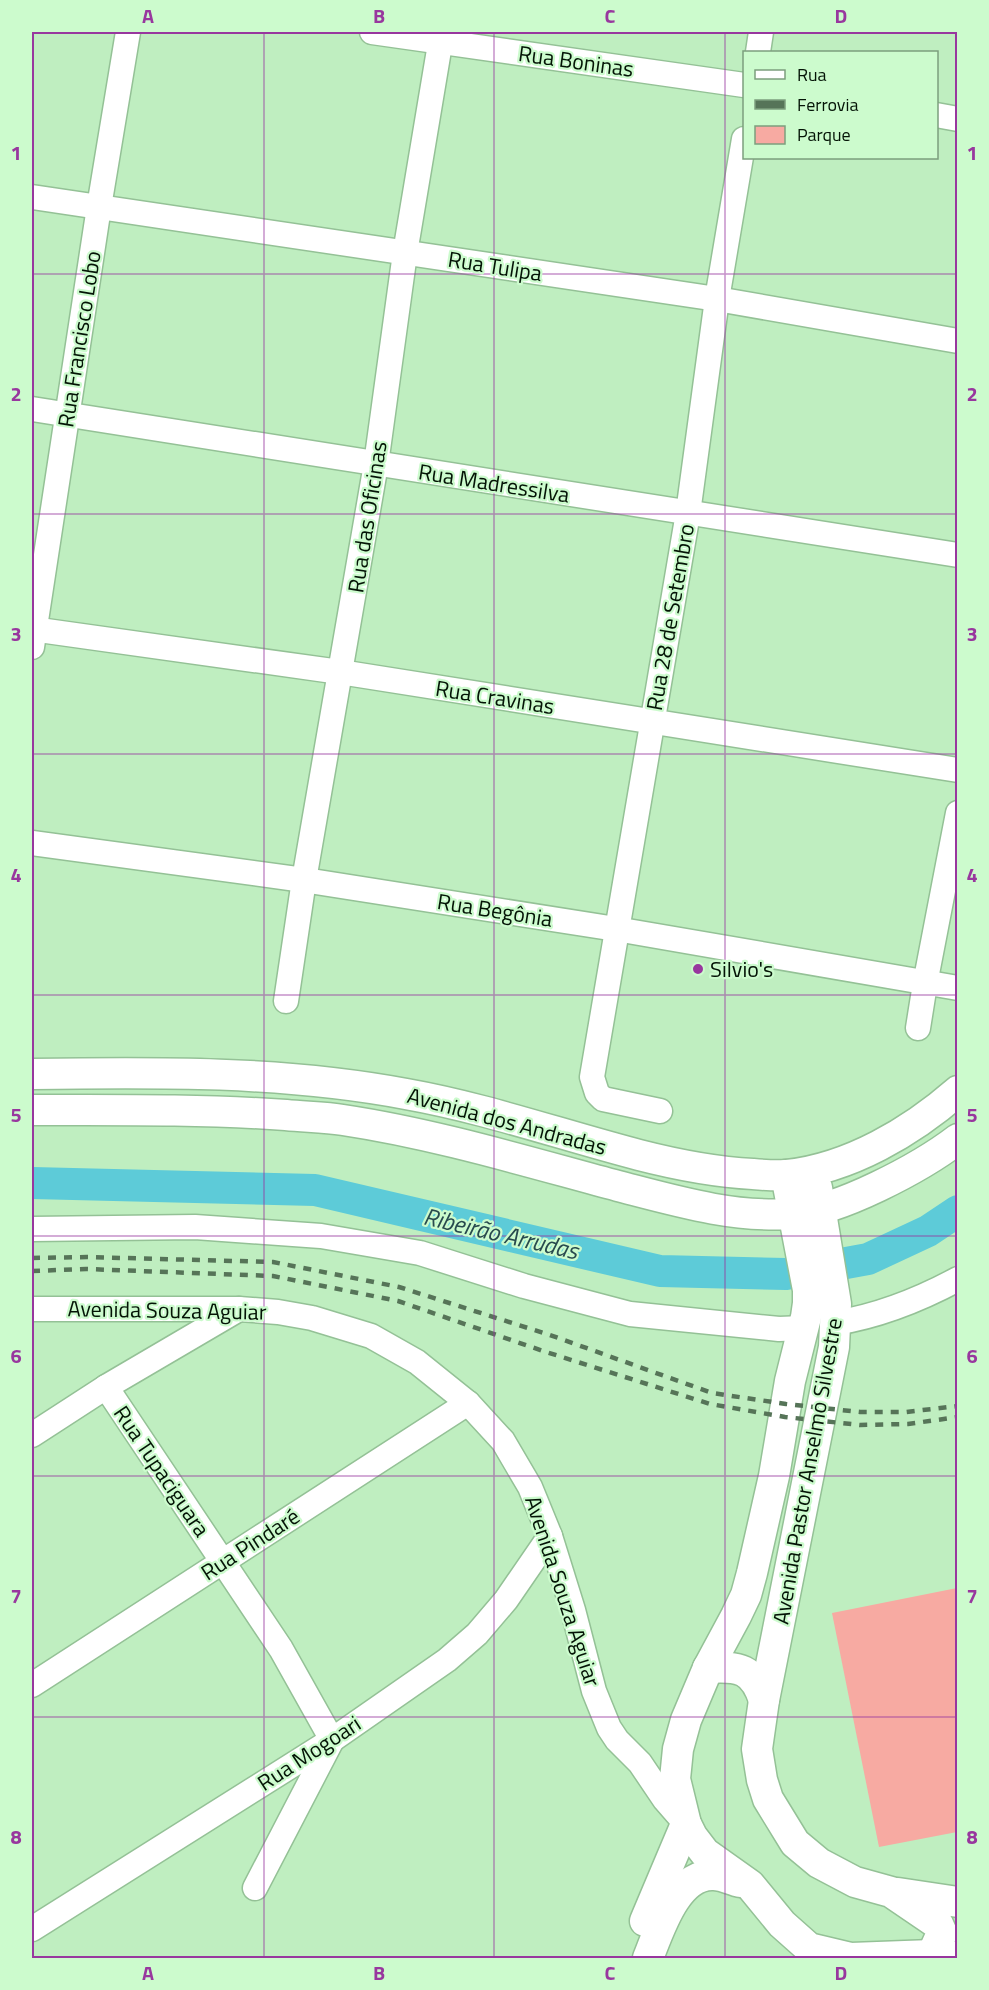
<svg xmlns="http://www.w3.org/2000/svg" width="989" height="1990" font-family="'Titillium Web',sans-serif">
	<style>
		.green { fill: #f7aaa2 }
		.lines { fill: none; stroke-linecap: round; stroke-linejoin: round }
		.river { stroke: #5dcbd8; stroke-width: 32 }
		.minor-casing { stroke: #94c196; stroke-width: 27 }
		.major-casing { stroke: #94c196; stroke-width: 33 }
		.minor { stroke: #fff; stroke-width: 24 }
		.major { stroke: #fff; stroke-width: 30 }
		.rail { stroke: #567458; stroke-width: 4.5; stroke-dasharray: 8 8; stroke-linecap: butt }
		.grid { fill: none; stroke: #98379e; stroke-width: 1.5; stroke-opacity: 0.55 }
		.poi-dot { fill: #98379e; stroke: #ccfbcd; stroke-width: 2 }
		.labels { text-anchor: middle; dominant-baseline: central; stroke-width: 4.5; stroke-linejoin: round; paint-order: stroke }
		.street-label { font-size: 22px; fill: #041406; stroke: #ccfbcd }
		.poi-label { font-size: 22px; fill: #041406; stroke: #ccfbcd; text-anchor: start }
		.water-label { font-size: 24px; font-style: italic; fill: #284a4e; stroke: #ccfbcd }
		.neatline { fill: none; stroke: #98379e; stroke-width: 2 }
		.grid-label { font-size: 20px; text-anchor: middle; font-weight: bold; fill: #98379e }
	</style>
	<rect width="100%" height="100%" fill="#bfeec0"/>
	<polygon class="green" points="957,1588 957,1832 879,1847 832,1613"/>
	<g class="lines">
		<polyline class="river" points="32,1183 315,1190 660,1271 786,1274 868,1259 928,1231 958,1211"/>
		<g class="minor-casing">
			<g id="minor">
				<polyline points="372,32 744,85"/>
				<polyline points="758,52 761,32"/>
				<polyline points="936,115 958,119"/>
				<polyline points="32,197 717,299 958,341"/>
				<polyline points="32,409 958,555"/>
				<polyline points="32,629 340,672 958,770"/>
				<polyline points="32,647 99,207 128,32"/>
				<polyline points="32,843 304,880 616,929 958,988"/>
				<polyline points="286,1001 304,880 376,464 405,253 442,32"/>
				<polyline points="918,1028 925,984 958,813"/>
				<polyline points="660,1111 603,1099 597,1093 592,1077 688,513 717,299 744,139"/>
				<polyline points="32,1229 195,1227 321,1236 420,1253 524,1286 630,1314 779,1329 804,1328"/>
				<polyline points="32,1309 239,1309 278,1312 312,1318 371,1336 417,1362 468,1403 503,1441 530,1487 550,1536 573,1610 594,1691 609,1728 617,1740 640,1763 665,1800 685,1823"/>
				<path d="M835,1323C879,1316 919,1300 958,1279"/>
				<polyline points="106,1387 281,1649 332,1740 255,1888"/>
				<polyline points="32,1435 106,1387 239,1309"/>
				<polyline points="32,1685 468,1403"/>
				<polyline points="32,1929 332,1740 447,1660 477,1634 506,1600 550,1536"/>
			</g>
		</g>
		<g class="major-casing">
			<g id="major">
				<path d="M32,1074C156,1072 284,1071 406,1094C485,1108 562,1135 639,1155C678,1165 714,1172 753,1174C764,1175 776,1176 787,1175C850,1168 911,1132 958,1091"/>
				<path d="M32,1110C116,1110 201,1109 286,1115C305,1117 324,1117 343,1120C436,1134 528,1162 618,1186C676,1201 733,1218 793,1214C839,1211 920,1168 958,1139"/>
				<polyline points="786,1175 808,1290 808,1303 806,1317 790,1381 774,1476 752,1573 746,1595 736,1616 708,1668 686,1720 678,1749 675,1779 686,1824 692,1836 705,1853 750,1885 782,1924 809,1948 851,1958 932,1955 958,1957"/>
				<polyline points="817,1188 836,1304 834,1347 764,1700 757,1749 762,1780 768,1799 795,1843 819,1863 855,1882 891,1892 938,1924 942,1933 932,1955"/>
				<path d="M708,1668C739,1666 753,1668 764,1700"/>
				<polyline points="898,1893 958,1902"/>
				<polyline points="645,1921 686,1824"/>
				<path d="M648,1958C659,1931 676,1874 713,1875C722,1875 732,1880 740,1882"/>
			</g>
		</g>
		<use href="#minor" class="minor"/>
		<use href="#major" class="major"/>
		<g class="rail">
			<polyline points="32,1258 87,1257 273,1262 399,1287 550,1335 712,1393 786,1404 860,1412 906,1412 958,1406"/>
			<polyline points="32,1271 86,1269 273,1276 398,1301 543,1351 710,1404 785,1417 860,1425 908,1424 958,1417"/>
		</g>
	</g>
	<path class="grid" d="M264,32V1958M494,32V1958M725,32V1958M32,274H958M32,514H958M32,754H958M32,995H958M32,1236H958M32,1476H958M32,1717H958"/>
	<circle class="poi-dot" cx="698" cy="969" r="6"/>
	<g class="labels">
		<g class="street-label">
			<text transform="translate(576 61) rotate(8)">Rua Boninas</text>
			<text transform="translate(495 266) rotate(9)">Rua Tulipa</text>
			<text transform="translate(79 339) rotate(-81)">Rua Francisco Lobo</text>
			<text transform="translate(494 483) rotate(9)">Rua Madressilva</text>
			<text transform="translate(367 517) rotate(-81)">Rua das Oficinas</text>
			<text transform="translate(670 617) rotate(-80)">Rua 28 de Setembro</text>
			<text transform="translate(495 697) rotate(9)">Rua Cravinas</text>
			<text transform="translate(495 910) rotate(9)">Rua Begônia</text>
			<text transform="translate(507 1121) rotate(15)">Avenida dos Andradas</text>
			<text transform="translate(167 1310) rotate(1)">Avenida Souza Aguiar</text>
			<text transform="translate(162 1471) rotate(56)">Rua Tupaciguara</text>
			<text transform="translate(807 1471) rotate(-80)">Avenida Pastor Anselmo Silvestre</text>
			<text transform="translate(250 1544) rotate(-33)">Rua Pindaré</text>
			<text transform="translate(563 1591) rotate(72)">Avenida Souza Aguiar</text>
			<text transform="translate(309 1753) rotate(-33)">Rua Mogoari</text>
		</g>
		<g class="poi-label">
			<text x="710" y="969">Silvio's</text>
		</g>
		<g class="water-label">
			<text transform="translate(501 1233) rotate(13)">Ribeirão Arrudas</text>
		</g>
	</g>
	<rect width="989" height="1990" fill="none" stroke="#ccfbcd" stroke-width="66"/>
	<rect x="743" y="51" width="195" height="108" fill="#ccfbcd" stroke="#7c9f7d" stroke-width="1.5"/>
	<rect x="755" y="70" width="30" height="9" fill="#ffffff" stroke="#7c9f7d" stroke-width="1.5"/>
	<text x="797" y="81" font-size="18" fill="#041406">Rua</text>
	<rect x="755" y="100" width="30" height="9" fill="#567458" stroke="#7c9f7d" stroke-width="1.5"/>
	<text x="797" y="111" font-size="18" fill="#041406">Ferrovia</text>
	<rect x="755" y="126" width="30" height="18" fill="#f7aaa2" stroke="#7c9f7d" stroke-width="1.5"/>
	<text x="797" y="141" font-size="18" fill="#041406">Parque</text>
	<rect x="33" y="33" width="923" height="1924" class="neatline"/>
	<g class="grid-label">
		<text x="148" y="23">A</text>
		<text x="379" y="23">B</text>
		<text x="610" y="23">C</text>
		<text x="841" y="23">D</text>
		<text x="16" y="160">1</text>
		<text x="972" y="160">1</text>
		<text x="16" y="401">2</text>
		<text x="972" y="401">2</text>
		<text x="16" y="641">3</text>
		<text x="972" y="641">3</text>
		<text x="16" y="882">4</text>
		<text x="972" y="882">4</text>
		<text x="16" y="1122">5</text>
		<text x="972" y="1122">5</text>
		<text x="16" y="1363">6</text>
		<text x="972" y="1363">6</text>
		<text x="16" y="1603">7</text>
		<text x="972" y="1603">7</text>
		<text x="16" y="1844">8</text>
		<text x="972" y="1844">8</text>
		<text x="148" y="1980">A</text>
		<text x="379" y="1980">B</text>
		<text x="610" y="1980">C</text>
		<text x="841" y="1980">D</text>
	</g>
</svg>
